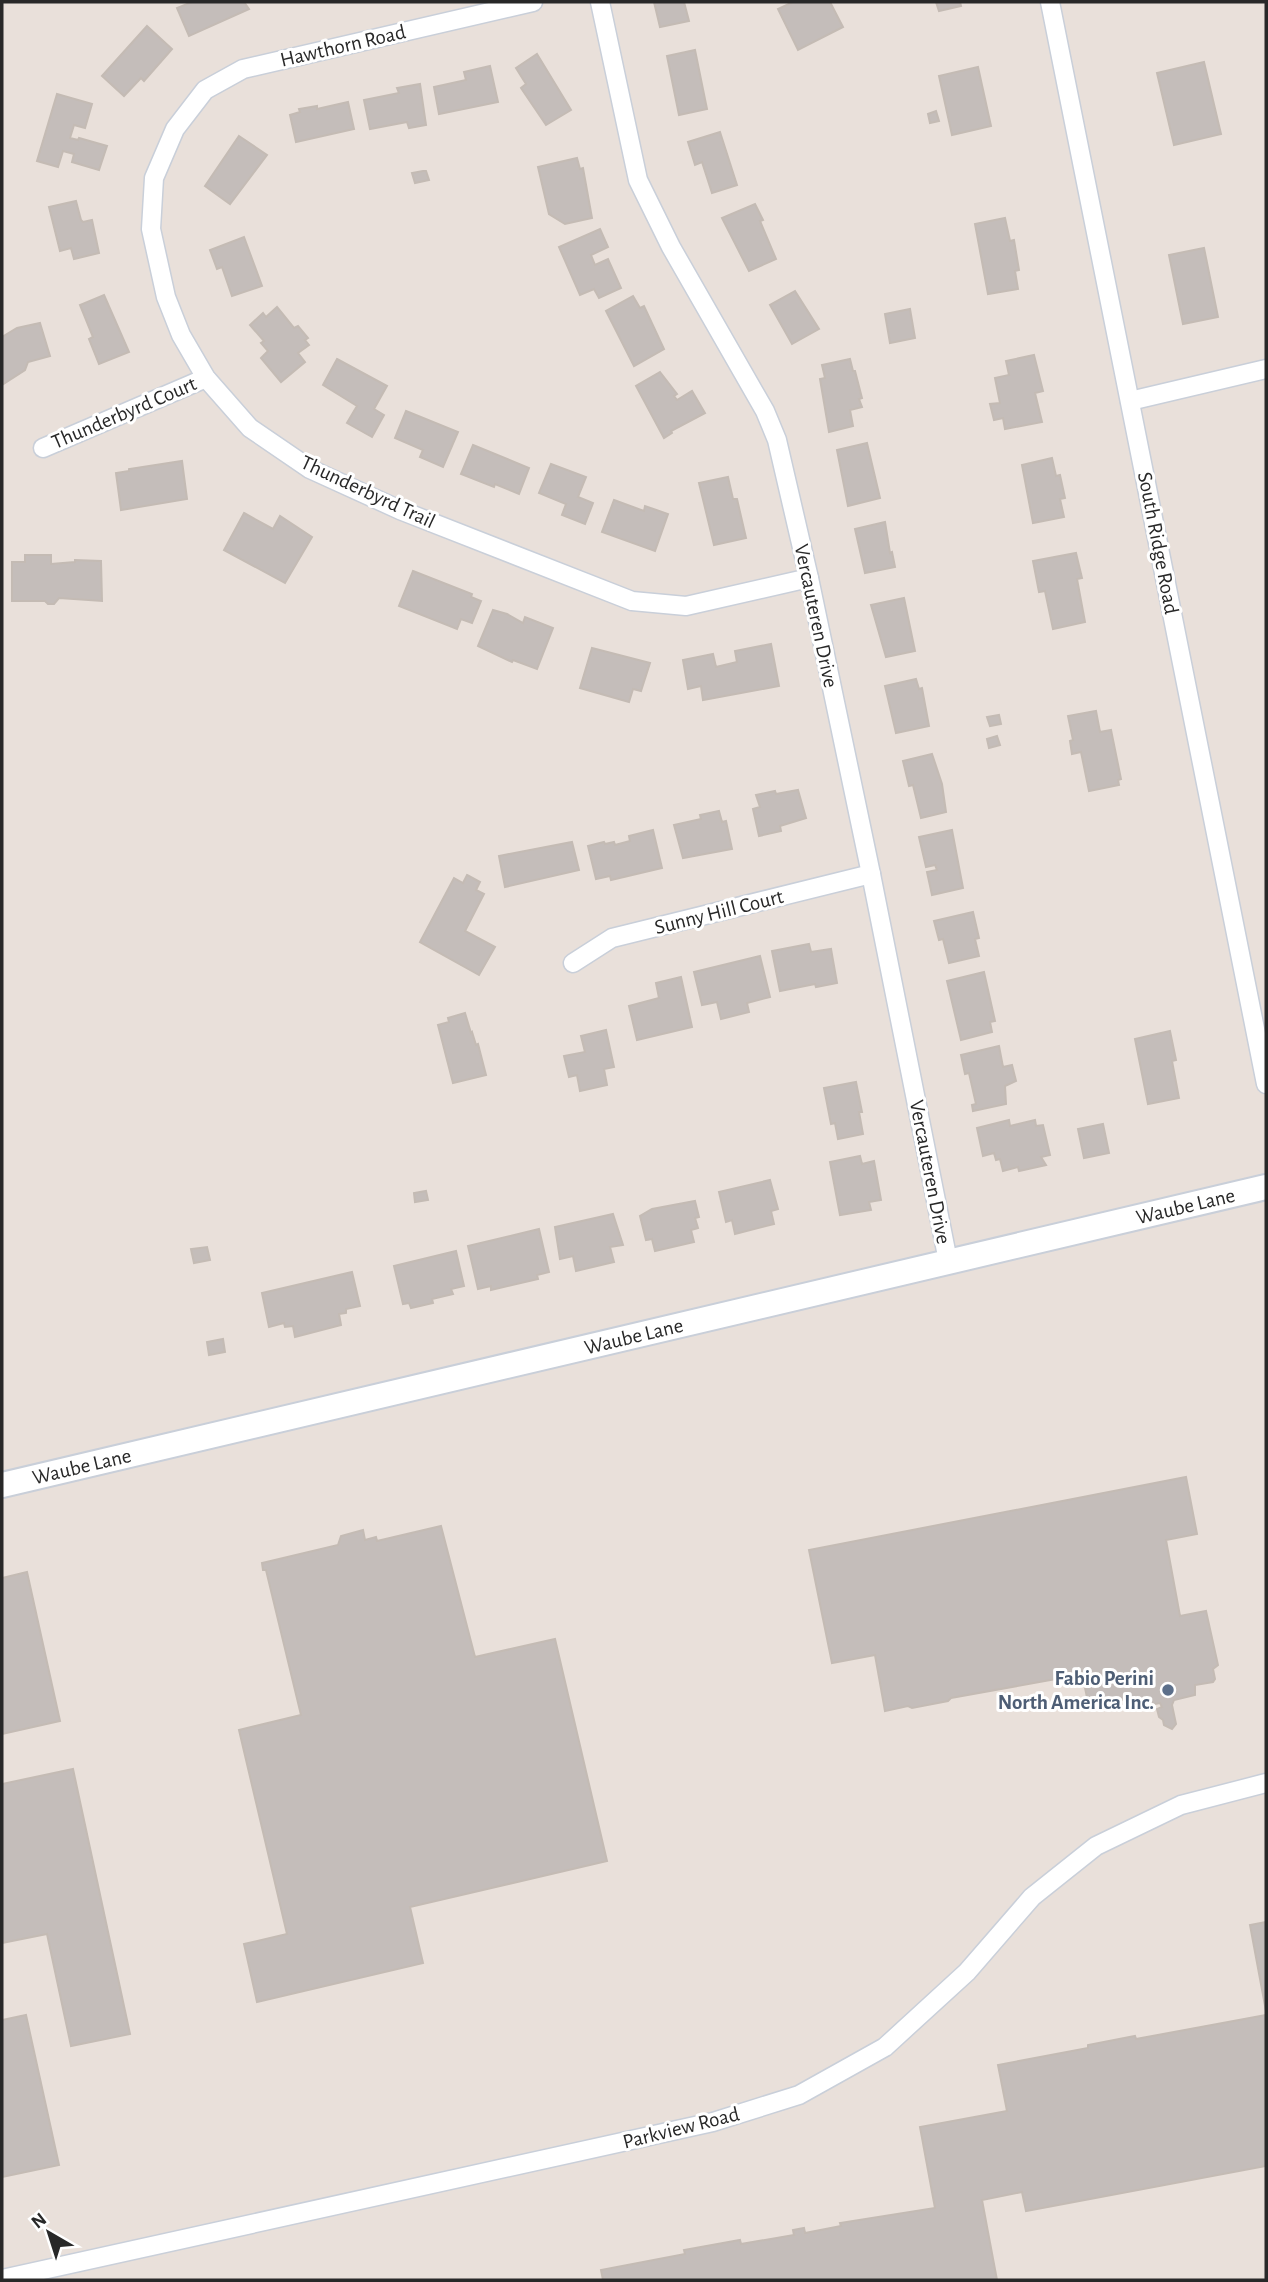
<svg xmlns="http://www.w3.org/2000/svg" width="1268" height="2282" font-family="'Alegreya Sans',sans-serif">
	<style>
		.building { fill: #c4bdba; stroke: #c4bbb4; stroke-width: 2 }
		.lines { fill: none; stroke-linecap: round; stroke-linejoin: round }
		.street-casing { stroke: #c9cfd9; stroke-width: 21 }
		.secondary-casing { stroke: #c9cfd9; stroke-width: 28 }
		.street { stroke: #fff; stroke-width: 18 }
		.secondary { stroke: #fff; stroke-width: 24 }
		.service-dot { fill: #5c6f8a; stroke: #fff; stroke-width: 2.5 }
		.labels { text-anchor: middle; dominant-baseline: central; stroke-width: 6; stroke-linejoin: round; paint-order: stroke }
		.street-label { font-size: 21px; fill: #282828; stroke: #fff }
		.service-label { font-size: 21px; font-weight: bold; fill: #4e5e75; stroke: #fff; text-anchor: end }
	</style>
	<rect width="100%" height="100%" fill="#e9e0da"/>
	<g class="building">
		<polygon points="192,2 244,2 249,9 189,36 177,8"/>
		<polygon points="654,2 684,2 689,21 660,27"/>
		<polygon points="793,2 830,2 843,27 798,50 778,9"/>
		<polygon points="936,2 960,2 961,6 939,11"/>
		<polygon points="147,26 172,49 144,81 141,78 124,96 102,76"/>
		<polygon points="695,50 707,109 679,115 667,56"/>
		<polygon points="537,54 571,110 546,125 521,88 526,84 516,68"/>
		<polygon points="1204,62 1221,134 1174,145 1157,73"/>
		<polygon points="490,66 498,102 439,114 434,87 466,80 464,72"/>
		<polygon points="978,67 991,126 952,135 939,76"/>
		<polygon points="420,84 426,125 409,128 407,122 370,129 364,100 399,93 397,88"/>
		<polygon points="57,94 92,104 85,128 74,125 70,138 78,140 79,138 107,146 99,170 72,162 74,154 63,151 58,167 37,161"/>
		<polygon points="348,102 354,129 296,142 290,115 300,112 299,109 317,106 317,109"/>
		<polygon points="936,111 939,121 930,123 928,114"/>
		<polygon points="720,132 737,185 712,193 702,162 695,165 688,142"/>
		<polygon points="239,136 267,155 230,204 205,186"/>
		<polygon points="577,158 580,169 583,168 592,218 565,224 549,214 538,167"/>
		<polygon points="423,171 426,171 429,180 415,183 412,173"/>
		<polygon points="76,201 81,220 83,222 92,220 99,253 74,259 71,248 60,251 49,207"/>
		<polygon points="755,204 763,220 760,221 776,259 749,271 722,218"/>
		<polygon points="1005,218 1010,241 1014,240 1019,270 1015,271 1018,289 988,294 975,224"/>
		<polygon points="600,229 608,247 591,255 595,265 608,259 621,288 599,298 594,289 580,295 559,247"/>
		<polygon points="244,237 262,286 232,296 222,267 217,269 210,250"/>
		<polygon points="1204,248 1218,317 1183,324 1169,255"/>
		<polygon points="795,291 819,329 792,344 770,305"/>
		<polygon points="104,295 129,352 99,364 89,339 93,337 80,305"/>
		<polygon points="633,296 640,308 644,306 664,349 634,366 606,311"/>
		<polygon points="277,307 294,328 298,326 308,338 305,340 309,345 298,353 305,362 281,382 261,358 268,351 261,343 264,341 250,325 263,313 266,317"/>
		<polygon points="910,309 915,338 890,343 885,314"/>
		<polygon points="40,323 50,356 28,362 25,370 2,385 2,337 17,328"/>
		<polygon points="1034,355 1043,391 1035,393 1042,422 1005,429 1003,418 994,420 990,404 1000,403 995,378 1009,375 1006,361"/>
		<polygon points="337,359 387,386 374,409 384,415 372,437 347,423 357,406 323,385"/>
		<polygon points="850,359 853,371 855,371 862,398 859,399 862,407 850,410 853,426 829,432 820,379 825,378 822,365"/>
		<polygon points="660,372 677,394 674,396 677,400 692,391 705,413 671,431 672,433 664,438 636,386"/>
		<polygon points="406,411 458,432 443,467 420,457 423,450 395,438"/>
		<polygon points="867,443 880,498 848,506 837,450"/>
		<polygon points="473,445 529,468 519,494 495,484 494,487 461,474"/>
		<polygon points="1052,458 1056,476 1060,475 1065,498 1060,499 1064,517 1033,523 1022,465"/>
		<polygon points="182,461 187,499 121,510 116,473 129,471 129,469"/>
		<polygon points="551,464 586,477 578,497 593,503 585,524 562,515 566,504 539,493"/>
		<polygon points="728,477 733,499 737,499 746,538 714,545 699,483"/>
		<polygon points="614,500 644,511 645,506 668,514 655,551 602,532"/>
		<polygon points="244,513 273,529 280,516 312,537 285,583 224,550"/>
		<polygon points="885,522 890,553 892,552 895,567 865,573 855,529"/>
		<polygon points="1076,553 1082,578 1077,579 1085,622 1053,629 1045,591 1039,592 1033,561"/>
		<polygon points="25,555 51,555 51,564 75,562 75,560 101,561 102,601 59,598 54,604 48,604 45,601 12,601 12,562 25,562"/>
		<polygon points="413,571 472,594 471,597 481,601 472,623 461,619 457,629 399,606"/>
		<polygon points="904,598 915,651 886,657 871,605"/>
		<polygon points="493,610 507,614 523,623 525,617 553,628 537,669 513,660 512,662 478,646"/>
		<polygon points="771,644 779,686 703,700 701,686 688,689 683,660 713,654 716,667 737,662 735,651"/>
		<polygon points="592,648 650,663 641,691 633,689 629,702 580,688"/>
		<polygon points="916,679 919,689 922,688 929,726 896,733 885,686"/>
		<polygon points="1096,711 1100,732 1111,730 1121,779 1118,780 1119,785 1089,791 1081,752 1072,754 1070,741 1073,740 1068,716"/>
		<polygon points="999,715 1001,724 990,726 987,717"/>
		<polygon points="997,736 1000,745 989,748 987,739"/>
		<polygon points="932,754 942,784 946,812 921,818 913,785 909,786 903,761"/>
		<polygon points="798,790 806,818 780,826 781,831 759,836 753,809 760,807 756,795 775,791 776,794"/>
		<polygon points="719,811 722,822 726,821 732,849 683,858 674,825 701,819 700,815"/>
		<polygon points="653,830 662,868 611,880 610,876 596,879 588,846 604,842 605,844 614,842 615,845 630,841 629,836"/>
		<polygon points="952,830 963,888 932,895 927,872 937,870 935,865 926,867 919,837"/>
		<polygon points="572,842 579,870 505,887 499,856"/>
		<polygon points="467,875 480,882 476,890 484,894 465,931 495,947 479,975 420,942 454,878 463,883"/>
		<polygon points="973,912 979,938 975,939 979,956 949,963 943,939 939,940 934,921"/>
		<polygon points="809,944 811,952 831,949 837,983 816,987 815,984 780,991 772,951"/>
		<polygon points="760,956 770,997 747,1003 749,1012 721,1019 717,1002 702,1005 694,972"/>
		<polygon points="984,972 995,1021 990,1022 992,1032 961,1040 947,981"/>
		<polygon points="681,977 692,1027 637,1040 629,1006 659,998 656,983"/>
		<polygon points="465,1013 471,1033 472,1032 476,1045 478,1044 486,1075 453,1083 438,1025 449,1022 448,1018"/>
		<polygon points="606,1030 614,1067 604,1069 607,1085 580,1091 577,1075 569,1077 564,1056 585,1052 581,1036"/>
		<polygon points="1170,1031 1176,1060 1172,1061 1179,1098 1148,1104 1135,1039"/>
		<polygon points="999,1046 1003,1067 1012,1065 1016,1081 1005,1086 1006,1104 973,1111 972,1105 976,1104 969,1073 965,1074 961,1055"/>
		<polygon points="856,1082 862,1112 859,1112 863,1134 838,1139 835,1123 831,1124 824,1088"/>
		<polygon points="1009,1120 1010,1126 1035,1120 1036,1126 1043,1125 1050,1155 1041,1157 1046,1165 1019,1171 1018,1167 1003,1171 1000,1159 996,1160 994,1153 983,1156 977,1128"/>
		<polygon points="1103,1124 1109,1153 1084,1158 1078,1129"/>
		<polygon points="860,1156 862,1164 874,1161 881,1200 869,1202 871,1210 840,1215 830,1162"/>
		<polygon points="770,1180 778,1209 771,1211 774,1224 735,1234 732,1220 726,1222 719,1192"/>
		<polygon points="426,1191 428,1200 415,1202 414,1193"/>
		<polygon points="695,1201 699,1217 695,1218 698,1228 691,1230 694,1242 655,1251 652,1239 646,1240 640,1216 652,1209"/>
		<polygon points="613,1214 623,1245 610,1247 614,1262 576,1271 573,1256 560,1259 555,1227"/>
		<polygon points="539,1229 549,1272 537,1275 538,1279 491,1290 491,1286 478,1289 468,1246"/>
		<polygon points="207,1247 210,1260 194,1263 191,1249"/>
		<polygon points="456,1251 464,1286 451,1289 453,1294 432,1299 433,1303 411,1308 409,1303 403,1304 394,1266"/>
		<polygon points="352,1272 360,1306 346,1309 346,1313 339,1314 341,1325 295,1337 293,1326 285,1327 284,1323 269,1327 262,1293"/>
		<polygon points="223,1339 225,1352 209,1355 207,1342"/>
		<polygon points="1186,1477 1197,1534 1166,1540 1180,1616 1206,1611 1218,1665 1213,1669 1215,1679 1213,1682 1195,1685 1195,1695 1174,1700 1172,1705 1176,1724 1172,1729 1164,1725 1163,1720 1159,1717 1157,1709 1162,1707 1160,1703 1139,1707 1136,1697 1089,1707 1084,1683 1080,1684 1078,1675 951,1698 948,1701 912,1708 908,1706 885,1711 875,1655 832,1663 809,1550"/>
		<polygon points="441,1526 475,1657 555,1639 607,1861 410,1907 423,1963 257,2002 244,1944 287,1934 239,1730 301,1715 266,1570 263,1570 262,1563 338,1545 341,1536 363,1530 365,1540 376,1537 377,1541"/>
		<polygon points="27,1572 60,1721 2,1734 2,1578"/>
		<polygon points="73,1769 130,2034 71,2046 47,1934 2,1943 2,1784"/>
		<polygon points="1266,1922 1266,2011 1250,1925"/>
		<polygon points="26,2015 59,2165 2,2177 2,2020"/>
		<polygon points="1266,2015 1266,2166 1026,2211 1022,2192 982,2200 997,2280 603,2280 601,2270 685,2254 684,2250 740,2240 741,2244 794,2235 793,2230 804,2228 805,2233 841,2226 840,2223 935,2208 920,2127 1007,2111 998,2065 1088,2048 1088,2045 1135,2036 1136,2039"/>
	</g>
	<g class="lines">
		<g class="street-casing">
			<g id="street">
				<polyline points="533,2 243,69 205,90 175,129 154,178 151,229 166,297 181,335 206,378 250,428 310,469 400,510 632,601 686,606 809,578"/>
				<polyline points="600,2 638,180 671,247 765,411 777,440 809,578 871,874 948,1261"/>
				<polyline points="1050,2 1266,1084"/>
				<polyline points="1130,401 1266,369"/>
				<polyline points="43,448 206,378"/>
				<polyline points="573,963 612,938 871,874"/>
				<polyline points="2,2279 713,2122 799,2095 885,2047 967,1972 1032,1897 1096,1846 1181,1805 1266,1783"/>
			</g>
		</g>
		<g class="secondary-casing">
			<g id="secondary">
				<path id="s1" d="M2,1485L1266,1187"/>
			</g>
		</g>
		<use href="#street" class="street"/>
		<use href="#secondary" class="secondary"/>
	</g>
	<circle class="service-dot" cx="1168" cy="1690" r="7"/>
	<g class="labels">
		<g class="street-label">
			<text transform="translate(343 46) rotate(-13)">Hawthorn Road</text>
			<text transform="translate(124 413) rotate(-23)">Thunderbyrd Court</text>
			<text transform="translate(368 492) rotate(25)">Thunderbyrd Trail</text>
			<text transform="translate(1158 543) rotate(79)">South Ridge Road</text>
			<text transform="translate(816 616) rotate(78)">Vercauteren Drive</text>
			<text transform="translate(719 912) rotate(-14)">Sunny Hill Court</text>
			<text transform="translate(930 1172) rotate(79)">Vercauteren Drive</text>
			<text stroke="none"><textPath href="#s1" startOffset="1216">Waube Lane</textPath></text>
			<text stroke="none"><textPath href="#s1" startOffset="649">Waube Lane</textPath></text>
			<text stroke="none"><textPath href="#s1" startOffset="82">Waube Lane</textPath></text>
			<text transform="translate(681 2128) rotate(-14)">Parkview Road</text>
		</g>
		<g class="service-label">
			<text x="1154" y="1678">Fabio Perini<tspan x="1154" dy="24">North America Inc.</tspan></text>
		</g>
	</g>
	<rect width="1268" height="2282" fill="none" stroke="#282828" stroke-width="7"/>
	<g transform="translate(49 2233) rotate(321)" stroke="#ffffff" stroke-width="5" paint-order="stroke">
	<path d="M0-5L12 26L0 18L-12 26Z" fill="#282828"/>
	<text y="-10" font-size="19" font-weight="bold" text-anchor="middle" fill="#282828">N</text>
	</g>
</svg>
